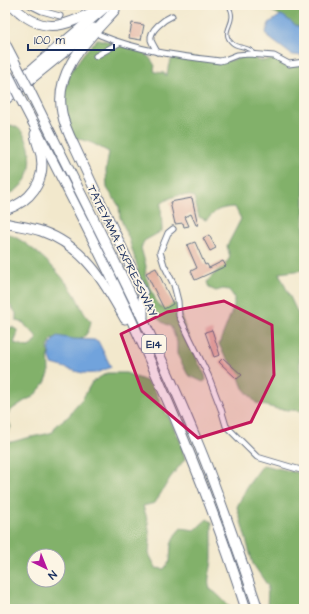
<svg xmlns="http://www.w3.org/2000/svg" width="309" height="614" font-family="'Architects Daughter',sans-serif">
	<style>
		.forest { fill: #82b16a; stroke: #4e7064; fill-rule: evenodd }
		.water { fill: #71a3dc; stroke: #46699d }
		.building { fill: #e3b3a2 }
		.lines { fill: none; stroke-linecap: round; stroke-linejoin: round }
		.lane-casing { stroke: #667084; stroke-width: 4.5 }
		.street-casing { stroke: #667084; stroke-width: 7 }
		.highway-casing { stroke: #667084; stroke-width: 11 }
		.lane { stroke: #fff; stroke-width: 2.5 }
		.street { stroke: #fff; stroke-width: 5 }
		.highway { stroke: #fff; stroke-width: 9 }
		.highway-bridge-casing { stroke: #667084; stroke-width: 11; stroke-linecap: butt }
		.highway-bridge { stroke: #fff; stroke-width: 9 }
		.marked { fill: #c2185b; fill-opacity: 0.2; stroke: #c2185b; stroke-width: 3; stroke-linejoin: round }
		.labels { text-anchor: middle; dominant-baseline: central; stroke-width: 3.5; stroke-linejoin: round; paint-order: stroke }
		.shield { fill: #fcf5e5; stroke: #5e6a86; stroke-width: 1 }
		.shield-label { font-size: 11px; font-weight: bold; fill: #1b2f5e }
		.street-label { font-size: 12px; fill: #1b2f5e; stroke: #fcf5e5 }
	</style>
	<rect width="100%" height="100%" fill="#fcf5e5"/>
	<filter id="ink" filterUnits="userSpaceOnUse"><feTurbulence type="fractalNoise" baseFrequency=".025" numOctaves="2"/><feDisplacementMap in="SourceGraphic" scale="8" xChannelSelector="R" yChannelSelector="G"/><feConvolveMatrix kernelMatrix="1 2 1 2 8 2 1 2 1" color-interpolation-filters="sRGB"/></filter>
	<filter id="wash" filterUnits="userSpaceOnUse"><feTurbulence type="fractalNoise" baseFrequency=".012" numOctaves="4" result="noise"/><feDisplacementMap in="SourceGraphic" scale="16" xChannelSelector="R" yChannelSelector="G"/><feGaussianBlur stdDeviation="0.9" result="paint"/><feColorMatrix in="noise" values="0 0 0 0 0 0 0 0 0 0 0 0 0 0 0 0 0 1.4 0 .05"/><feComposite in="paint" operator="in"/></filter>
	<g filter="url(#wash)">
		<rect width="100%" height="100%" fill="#f2e8cc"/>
		<g class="forest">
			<polygon points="265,5 304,5 304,30 299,30 280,15 270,10"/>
			<path d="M99,39L110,42L111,44C115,47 116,45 120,46C136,47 148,52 155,66L154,69L155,72L164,73L165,75H167C169,66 167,60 178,56L228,61L249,55L255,57L256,60L261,61L277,59L284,66L304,63V270L279,273L299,316L300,371L304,373V411L277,409L256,403L243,388L235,367L224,355L219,344L234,306V297L229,290L223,289L216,291L209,288L207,282C214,272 225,267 230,257L227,246L241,219L235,207C230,207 221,208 216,211C213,214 210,217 206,220L199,217L194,197C182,193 170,196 161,204L162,231L144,241L141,248L146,266L145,275L157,303L162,308L170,303H176L198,362L205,375L206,380L203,382L188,375L177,354V342L171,327L162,322L155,316L137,276L138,269L129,239L120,217L119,206L107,188L106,170L109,152L92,143L73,137L67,126L64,95L70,73L84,53L96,40Z"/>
			<path d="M11,125C20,128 22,131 26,139C36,162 30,187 5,196V127Z"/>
			<path d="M5,233C29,240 62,274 75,295C80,303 83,315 91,321C89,336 83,338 71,344L52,338L48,347L49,374L45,383L33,397L26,400L14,408L6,415L11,427L5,437V330L12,327L17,330V336L14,343L28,347L32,345L37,338C33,330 27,330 24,323L16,321V313L6,300L7,292L5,291Z"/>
			<path d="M107,373H126L146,381L153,387L180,440L185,459L170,478L155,503L143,506L148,522L150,540L149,554L156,568L164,569L170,561L171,545L175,535L181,528L195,530L207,519L212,522C212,534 212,546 212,558C212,569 206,579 210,589C219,594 224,602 232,609H5V441L6,443C13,442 19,440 26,438C35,436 44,435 53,432L56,425L69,416L73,409L83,398L92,382ZM34,556H58V580H34Z"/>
			<polygon points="263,465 304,474 304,609 267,609 268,586 253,564 237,507 248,485"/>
		</g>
		<g class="water">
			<path d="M281,15C288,18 293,25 301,28L304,26V56L292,55L268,37L266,32L269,23Z"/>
			<path d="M57,336L73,339L94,340L98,341L111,367C85,380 77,370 52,364C48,353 48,344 57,336Z"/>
		</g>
		<g id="blocks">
			<g class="building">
				<polygon points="132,23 144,25 141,40 129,38"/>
				<polygon points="192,198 198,225 196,225 191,214 185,217 189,226 184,227 183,223 175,224 170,202"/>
				<polygon points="209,235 216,248 210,251 203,238"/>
				<polygon points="195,242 205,265 207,264 209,268 223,261 226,266 195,280 191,271 197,268 187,245"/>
				<polygon points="156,268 173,304 164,309 146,273"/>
				<polygon points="212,330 220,355 214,357 205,332"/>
				<polygon points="223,358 242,375 237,379 219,362"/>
			</g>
		</g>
	</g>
	<g filter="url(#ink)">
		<use href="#blocks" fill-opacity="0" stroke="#667084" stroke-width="1"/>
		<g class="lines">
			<g class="lane-casing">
				<path id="lane" d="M228,5C240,23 218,30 232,43C237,48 246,46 252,51L253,54"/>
			</g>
			<g class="street-casing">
				<g id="street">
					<polyline points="30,5 42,11 60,16"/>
					<polyline points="56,5 64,7"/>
					<path d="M100,35C138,51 179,56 220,61L227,59L237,55L249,54L274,56L289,64L304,62"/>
					<path d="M157,52C155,48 152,43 151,40C149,30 165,19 172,16"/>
					<polyline points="96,56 119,43"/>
					<polyline points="173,229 168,233 160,252 164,265 174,285 178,301 179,316 208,375 221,409 226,426 257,457 304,471"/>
				</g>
			</g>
			<g class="highway-casing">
				<g id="highway">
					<path d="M12,5C41,35 63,28 96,10"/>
					<path d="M115,10C89,39 53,70 62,113C64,124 69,135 74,145L143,293V317"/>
					<polyline points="5,43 18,68"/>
					<path d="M29,89C86,206 148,321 197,441C220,496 239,553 258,609"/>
					<polyline points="5,92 108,5"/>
					<path d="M19,96C52,159 85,223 116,287C166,392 211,498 246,609"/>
					<polyline points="5,100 94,28"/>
					<path d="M5,210C30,202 46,182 41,155C39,148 36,141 35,134"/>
					<path d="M5,223C17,226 29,227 41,231C84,246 104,281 125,319"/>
				</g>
			</g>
			<use href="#lane" class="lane"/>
			<use href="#street" class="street"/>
			<use href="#highway" class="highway"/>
			<g class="highway-bridge-casing">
				<g id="highway-bridge">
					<polyline points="18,68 29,89"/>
					<polyline points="8,74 19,96"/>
				</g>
			</g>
			<use href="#highway-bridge" class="highway-bridge"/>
		</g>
	</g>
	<path class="marked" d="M224,301L272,325L274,375L251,422L198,438L142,391L121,334L167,312Z"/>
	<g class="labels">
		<rect class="shield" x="142" y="335" width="24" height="18" rx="3"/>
		<g class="shield-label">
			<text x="154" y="344">E14</text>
		</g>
		<g class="street-label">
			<text transform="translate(122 251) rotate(64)">TATEYAMA EXPRESSWAY</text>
		</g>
	</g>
	<rect width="309" height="614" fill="none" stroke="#fcf5e5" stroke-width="20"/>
	<g transform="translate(46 568) rotate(137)"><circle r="19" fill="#fcf5e5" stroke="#a2a6af"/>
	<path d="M0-3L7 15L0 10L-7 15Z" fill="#b5179e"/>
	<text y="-6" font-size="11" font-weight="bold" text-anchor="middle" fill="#1b2f5e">N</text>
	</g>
	<path d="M28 44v6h86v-6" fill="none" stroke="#1b2f5e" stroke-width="2"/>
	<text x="34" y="44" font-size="12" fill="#1b2f5e" stroke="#fcf5e5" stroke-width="3" paint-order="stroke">100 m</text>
</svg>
